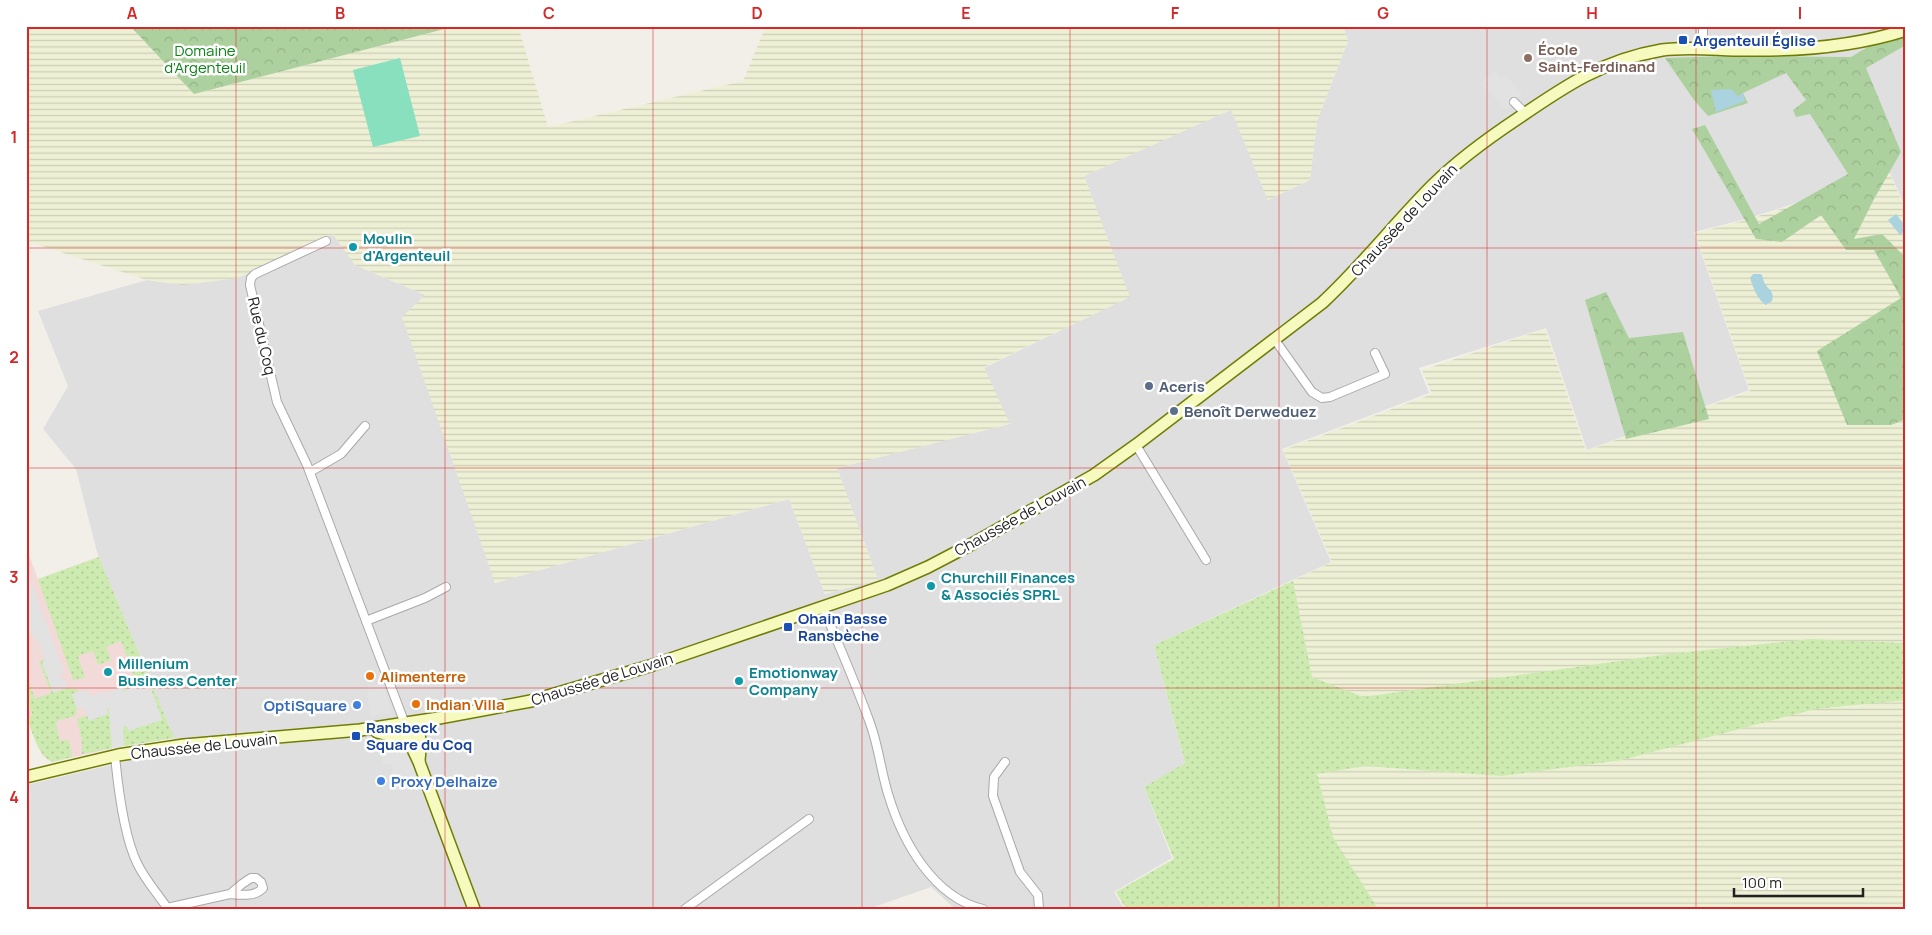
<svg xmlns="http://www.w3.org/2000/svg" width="1932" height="935" font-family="Manrope,sans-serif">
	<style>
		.residential { fill: #e0dfdf }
		.commercial { fill: #f2dad9 }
		.farmland { fill: url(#farmland-rules) }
		.grass { fill: url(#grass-dots) }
		.forest { fill: url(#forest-crowns) }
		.pitch { fill: #88e0be }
		.parking { fill: #e2e2e2 }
		.water { fill: #aad3df }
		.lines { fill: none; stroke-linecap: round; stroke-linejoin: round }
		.street-casing { stroke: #a9a9a9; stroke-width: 10 }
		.secondary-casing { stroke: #707d05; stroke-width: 14 }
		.street { stroke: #fff; stroke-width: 8 }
		.secondary { stroke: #f7fabf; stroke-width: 11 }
		.grid { fill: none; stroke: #d62828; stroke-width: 1; stroke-opacity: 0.55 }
		.transit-dot { fill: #1a4fb4; stroke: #fff; stroke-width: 2 }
		.education-dot { fill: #8d6e63; stroke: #fff; stroke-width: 2 }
		.culture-dot { fill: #0f9aa8; stroke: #fff; stroke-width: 2 }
		.service-dot { fill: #5c6f8a; stroke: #fff; stroke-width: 2 }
		.food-dot { fill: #e8710a; stroke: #fff; stroke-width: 2 }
		.shop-dot { fill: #3f7fe0; stroke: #fff; stroke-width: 2 }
		.labels { text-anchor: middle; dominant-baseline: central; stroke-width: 5; stroke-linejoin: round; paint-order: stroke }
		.transit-label { font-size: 15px; font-weight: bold; fill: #164399; stroke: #fff; text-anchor: start }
		.education-label { font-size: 15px; font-weight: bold; fill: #785e54; stroke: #fff; text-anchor: start }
		.park-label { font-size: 15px; fill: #0c8416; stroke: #fff }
		.street-label { font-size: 15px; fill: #222; stroke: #fff }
		.culture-label { font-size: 15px; font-weight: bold; fill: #0d838f; stroke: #fff; text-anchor: start }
		.service-label { font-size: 15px; font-weight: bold; fill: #4e5e75; stroke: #fff; text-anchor: start }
		.food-label { font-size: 15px; font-weight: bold; fill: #c56008; stroke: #fff; text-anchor: start }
		.shop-label { font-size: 15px; font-weight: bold; fill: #366cbe; stroke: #fff; text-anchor: end }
		.neatline { fill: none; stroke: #d62828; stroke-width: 2 }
		.grid-label { font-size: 16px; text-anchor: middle; font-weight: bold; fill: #d62828 }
	</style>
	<defs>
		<pattern id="farmland-rules" width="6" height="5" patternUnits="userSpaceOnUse" patternTransform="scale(1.25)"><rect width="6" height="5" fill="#eef0d5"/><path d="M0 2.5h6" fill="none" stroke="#ccceb7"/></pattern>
		<pattern id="grass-dots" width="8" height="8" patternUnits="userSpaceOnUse" patternTransform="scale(1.25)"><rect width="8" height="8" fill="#cdebb0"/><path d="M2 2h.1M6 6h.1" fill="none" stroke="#b0c997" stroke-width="1.8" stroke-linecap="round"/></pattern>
		<pattern id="forest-crowns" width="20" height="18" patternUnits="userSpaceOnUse" patternTransform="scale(1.25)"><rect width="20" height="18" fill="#add19e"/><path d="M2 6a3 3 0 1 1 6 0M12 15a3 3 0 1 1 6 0" fill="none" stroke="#95b388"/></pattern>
	</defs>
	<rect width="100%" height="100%" fill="#f2efe9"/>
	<polygon class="residential" points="1343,26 1906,26 1906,208 1890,173 1746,219 1694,232 1749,390 1587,450 1546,328 1419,368 1429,393 1282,449 1331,562 1154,645 1185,764 1144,787 1172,858 1114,892 1124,909 958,909 953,907 931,887 868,909 26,909 26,785 132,760 175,752 174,738 97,552 76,469 43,429 68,386 38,311 147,280 183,285 279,259 333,234 355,265 425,295 495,583 789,499 825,594 878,580 837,468 1009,424 984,368 1129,297 1084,176 1231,109 1268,200 1310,180 1317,121 1348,41"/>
	<polygon class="commercial" points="26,547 38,579 99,557 174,738 118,747 52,762 42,755 26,718"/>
	<g class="farmland">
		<polygon points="26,26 130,26 194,94 456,26 518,26 548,127 743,81 766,26 1343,26 1348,41 1317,121 1310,180 1268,200 1231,110 1084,176 1130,297 984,367 1010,424 837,468 878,580 825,594 789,499 495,583 402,317 425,295 355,265 333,234 238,278 183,285 147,280 26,241"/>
		<polygon points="1890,174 1906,211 1906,909 1126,909 1116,892 1174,859 1145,788 1186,764 1156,645 1332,562 1283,450 1432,394 1422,370 1545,329 1586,451 1750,391 1695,233 1746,220"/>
	</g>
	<g class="grass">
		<polygon points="99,557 174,738 124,746 122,728 126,725 129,731 147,677 125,685 126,691 123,692 121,685 135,679 121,641 106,647 111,660 98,665 93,651 78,656 85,678 73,680 38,579"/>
		<polygon points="1293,581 1312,677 1363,697 1669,654 1810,639 1904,643 1906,700 1815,709 1622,760 1502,776 1365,766 1317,774 1333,837 1378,909 1126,909 1116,892 1174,859 1144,787 1185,763 1154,645"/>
		<path d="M45,659V661L43,662L65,688L76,689L79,691L72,694L77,709L75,716L59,720L56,724L60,741L69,740L72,757L52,762C37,754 33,733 27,718L33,715L26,701V675L35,699L51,693L39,661Z"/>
		<polygon points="106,708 109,709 112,748 82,754 82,742 77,719 87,715 89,721"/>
	</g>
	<g class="forest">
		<polygon points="130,26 456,26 194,94"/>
		<polygon points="1906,28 1906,45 1866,68 1901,152 1874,199 1854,239 1882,234 1906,258 1906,419 1891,425 1847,425 1817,351 1901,298 1874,250 1846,250 1821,215 1782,242 1756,239 1692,129 1705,125 1759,224 1848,174 1810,114 1796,117 1793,110 1806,100 1786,73 1743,93 1748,103 1708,116 1694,100 1665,58 1729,56 1851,57 1888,35"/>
		<polygon points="1606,292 1629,338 1683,332 1709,419 1626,439 1585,300"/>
	</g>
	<polygon class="pitch" points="400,58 420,136 373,147 353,70"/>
	<g class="parking">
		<polygon points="1494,71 1501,78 1505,75 1522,94 1506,110 1480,83"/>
		<polygon points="26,568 64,672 58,675 65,680 67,688 53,693 42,662 45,661 39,643 33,635 26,634 26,625 29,619 29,614 27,615 26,613"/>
		<polygon points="147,677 162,720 128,731 126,725 123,726 124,746 112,748 109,709 106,708 108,714 89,721 84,707 77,709 72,694 87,689 90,697 103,692 106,698 108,697 106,693 122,687 124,692 126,691 124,685"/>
		<polygon points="383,684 392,713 370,716 367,690 370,686"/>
		<polygon points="379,737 397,744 405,753 412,762 421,788 392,790 392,764 383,765"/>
	</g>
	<g class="water">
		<polygon points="1731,89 1738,96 1743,93 1745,101 1716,112 1711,90"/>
		<polygon points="1896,214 1906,227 1906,230 1900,235 1888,220"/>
		<path d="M1753,274H1761C1763,276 1763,279 1764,282C1768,290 1775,291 1772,301L1766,305C1758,301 1753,287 1750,278Z"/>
	</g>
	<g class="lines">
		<g class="street-casing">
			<g id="street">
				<polyline points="1703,49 1703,26"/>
				<polyline points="1514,102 1525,113"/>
				<polyline points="326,241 255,274 251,278 250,285 277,402 307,465 405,724"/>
				<polyline points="1275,340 1312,392 1322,398 1330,397 1385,374 1375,353"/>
				<polyline points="1136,445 1206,560"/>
				<polyline points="310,472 341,454 365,426"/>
				<path d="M823,607C839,646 856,684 870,723C879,747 881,773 889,797C903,842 933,897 983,909"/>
				<polyline points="366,621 425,598 446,587"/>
				<path d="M115,756C118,787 124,836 137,863C145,880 158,894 168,909"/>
				<polyline points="1005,762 994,777 993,796 1020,872 1038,895 1039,909"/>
				<path d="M167,908L230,894L242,884L251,878H256L261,882L263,888C255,897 241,895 230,894"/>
				<polyline points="685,909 809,819"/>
			</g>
		</g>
		<g class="secondary-casing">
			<g id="secondary">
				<polyline points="405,724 411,745 419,762 474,909"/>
				<path d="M405,724C425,730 420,744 419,761"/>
				<polyline points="377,732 397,737 411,745"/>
				<path d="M26,777L118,755L184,745L360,730L439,718L531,701L653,665L887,585L928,567L972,544L1094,475L1136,445L1322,303C1362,266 1395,223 1433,185C1459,159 1487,139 1517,119C1565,86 1603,60 1662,50C1687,46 1719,50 1745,50C1800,51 1853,47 1906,30"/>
			</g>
		</g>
		<use href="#street" class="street"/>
		<use href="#secondary" class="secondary"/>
	</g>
	<path class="grid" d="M236,26V909M445,26V909M653,26V909M862,26V909M1070,26V909M1279,26V909M1487,26V909M1696,26V909M26,248H1906M26,468H1906M26,688H1906"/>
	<g class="transit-dot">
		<rect x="1678" y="35" width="10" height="10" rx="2.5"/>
		<rect x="783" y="622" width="10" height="10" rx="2.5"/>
		<rect x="351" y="731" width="10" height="10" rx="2.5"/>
	</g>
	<circle class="education-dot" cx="1528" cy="58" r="5"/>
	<g class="culture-dot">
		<circle cx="353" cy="247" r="5"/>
		<circle cx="931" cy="586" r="5"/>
		<circle cx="108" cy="672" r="5"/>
		<circle cx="739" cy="681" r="5"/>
	</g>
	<g class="service-dot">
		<circle cx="1149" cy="386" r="5"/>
		<circle cx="1174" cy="411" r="5"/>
	</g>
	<g class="food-dot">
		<circle cx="370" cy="676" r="5"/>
		<circle cx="416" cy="704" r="5"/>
	</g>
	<g class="shop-dot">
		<circle cx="357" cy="705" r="5"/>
		<circle cx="381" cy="781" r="5"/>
	</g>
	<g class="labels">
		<g class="transit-label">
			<text x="1693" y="40">Argenteuil Église</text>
			<text x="798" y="618">Ohain Basse<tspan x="798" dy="17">Ransbèche</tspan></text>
			<text x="366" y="727">Ransbeck<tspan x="366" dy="17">Square du Coq</tspan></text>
		</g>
		<g class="education-label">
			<text x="1538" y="49">École<tspan x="1538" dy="17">Saint-Ferdinand</tspan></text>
		</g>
		<g class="park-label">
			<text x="205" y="50">Domaine<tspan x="205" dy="17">d'Argenteuil</tspan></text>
		</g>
		<g class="street-label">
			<text transform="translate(1404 220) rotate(-47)">Chaussée de Louvain</text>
			<text transform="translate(262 336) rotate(77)">Rue du Coq</text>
			<text transform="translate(1020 516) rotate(-29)">Chaussée de Louvain</text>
			<text transform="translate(602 679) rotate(-17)">Chaussée de Louvain</text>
			<text transform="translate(204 746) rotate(-6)">Chaussée de Louvain</text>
		</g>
		<g class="culture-label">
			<text x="363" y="238">Moulin<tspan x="363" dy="17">d'Argenteuil</tspan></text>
			<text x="941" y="577">Churchill Finances<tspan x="941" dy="17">&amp; Associés SPRL</tspan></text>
			<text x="118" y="663">Millenium<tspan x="118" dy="17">Business Center</tspan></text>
			<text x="749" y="672">Emotionway<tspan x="749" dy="17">Company</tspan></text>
		</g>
		<g class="service-label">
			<text x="1159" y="386">Aceris</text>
			<text x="1184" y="411">Benoît Derweduez</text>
		</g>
		<g class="food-label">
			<text x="380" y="676">Alimenterre</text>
			<text x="426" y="704">Indian Villa</text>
		</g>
		<g class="shop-label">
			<text x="347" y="705">OptiSquare</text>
			<text x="391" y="781" text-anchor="start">Proxy Delhaize</text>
		</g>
	</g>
	<rect width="1932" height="935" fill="none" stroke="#ffffff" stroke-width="55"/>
	<path d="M1734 888v8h129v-8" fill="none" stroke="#222222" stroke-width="2.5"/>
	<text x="1742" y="888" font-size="15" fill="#222222" stroke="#ffffff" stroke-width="4" paint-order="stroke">100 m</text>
	<rect x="28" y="28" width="1876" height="880" class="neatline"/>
	<g class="grid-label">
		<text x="132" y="19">A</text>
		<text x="340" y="19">B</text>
		<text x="549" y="19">C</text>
		<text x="757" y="19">D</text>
		<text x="966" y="19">E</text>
		<text x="1175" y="19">F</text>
		<text x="1383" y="19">G</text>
		<text x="1592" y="19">H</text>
		<text x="1800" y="19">I</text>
		<text x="14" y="143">1</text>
		<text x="14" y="363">2</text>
		<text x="14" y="583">3</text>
		<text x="14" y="803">4</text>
	</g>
</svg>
